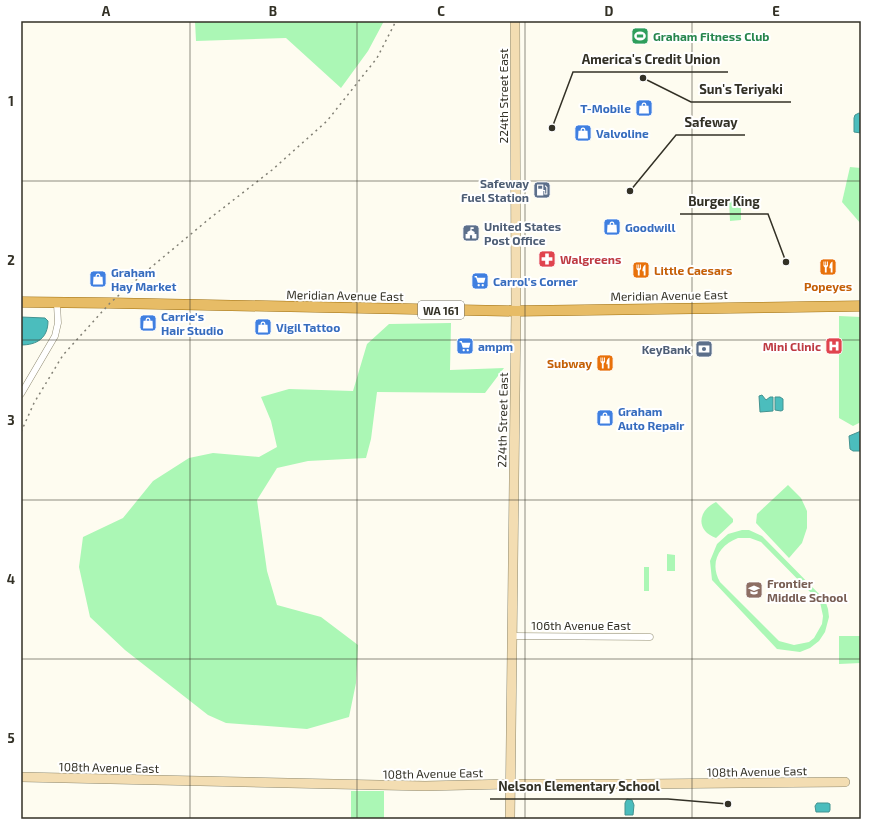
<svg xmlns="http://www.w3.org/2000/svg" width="882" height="840" font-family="'Exo 2',sans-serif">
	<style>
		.green { fill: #abf7b5; fill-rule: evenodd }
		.water { fill: #4bbdbd; stroke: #449390 }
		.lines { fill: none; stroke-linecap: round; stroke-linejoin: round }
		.street-casing { stroke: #8f8a71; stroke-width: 7 }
		.secondary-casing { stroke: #8f8a71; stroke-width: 10 }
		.primary-casing { stroke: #9e6e0d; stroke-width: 11 }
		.street { stroke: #fff; stroke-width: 6 }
		.secondary { stroke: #f3ddb2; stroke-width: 9 }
		.primary { stroke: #e7bc66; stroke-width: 10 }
		.rail { stroke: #828075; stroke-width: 1.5; stroke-dasharray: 2 4; stroke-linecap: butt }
		.grid { fill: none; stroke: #333126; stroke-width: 1; stroke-opacity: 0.55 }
		.labels { text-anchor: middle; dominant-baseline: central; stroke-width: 4; stroke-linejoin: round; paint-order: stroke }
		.shield { fill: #fff; stroke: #706f67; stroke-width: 1 }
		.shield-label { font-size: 11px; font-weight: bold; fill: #333126 }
		.leisure-label { font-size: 12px; font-weight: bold; fill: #27864d; stroke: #fff; text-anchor: start }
		.street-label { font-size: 12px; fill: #333126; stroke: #fff }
		.shop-label { font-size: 12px; font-weight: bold; fill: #366cbe; stroke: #fff; text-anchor: start }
		.service-label { font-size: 12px; font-weight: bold; fill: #4e5e75; stroke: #fff; text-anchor: end }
		.health-label { font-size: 12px; font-weight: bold; fill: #be3a42; stroke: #fff; text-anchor: start }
		.food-label { font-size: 12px; font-weight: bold; fill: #c56008; stroke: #fff; text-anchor: start }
		.education-label { font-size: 12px; font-weight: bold; fill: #785e54; stroke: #fff; text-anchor: start }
		.leader { fill: none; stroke: #333126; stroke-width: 1.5 }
		.callout-dot { fill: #333126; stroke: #fff; stroke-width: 1.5 }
		.callout-label { font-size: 13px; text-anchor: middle; font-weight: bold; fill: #333126; stroke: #fff; stroke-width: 4; stroke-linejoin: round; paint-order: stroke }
		.neatline { fill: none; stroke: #333126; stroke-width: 1.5 }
		.grid-label { font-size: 13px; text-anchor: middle; font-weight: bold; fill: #333126 }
	</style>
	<rect width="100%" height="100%" fill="#fefcf0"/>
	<g class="green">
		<polygon points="195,21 384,21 368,51 341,88 286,38 196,41"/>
		<polygon points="850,167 861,168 861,224 842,202"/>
		<polygon points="729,199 741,199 741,220 730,221"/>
		<polygon points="839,316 861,317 861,422 853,426 839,418"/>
		<polygon points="451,323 450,370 504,368 485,393 377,392 371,439 366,458 308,461 277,468 257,500 267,571 277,605 321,617 358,645 356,683 349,717 307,729 226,723 208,715 125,650 90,617 79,567 83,537 123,518 153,481 189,458 213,453 259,457 277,447 271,421 261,397 289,389 353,391 367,344 389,324"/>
		<polygon points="788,485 801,498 807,511 807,528 802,543 789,558 756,523 757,514"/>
		<path d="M716,502L733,519V522L716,538C696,531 697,511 716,502Z"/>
		<path d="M742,530H749L762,536L825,600L828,609L829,617L825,632L819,641L810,648L800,652L777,649L712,580L710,561L717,544L728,534ZM738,538H750L761,542L820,602L823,616L822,624L814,638L809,642L794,645L779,641L720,582C709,563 719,545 738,538Z"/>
		<polygon points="667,554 675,555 675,571 667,571"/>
		<rect x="644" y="567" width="5" height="24"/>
		<polygon points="839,636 861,636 861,663 839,664"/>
		<rect x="351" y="791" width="33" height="28"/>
	</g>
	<g class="water">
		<polygon points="859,113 861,114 861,133 854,132 854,118 855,115"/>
		<path d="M21,317L45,318L48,321C48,338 37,345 21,345Z"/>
		<polygon points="762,395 766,400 770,397 773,397 773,411 760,412 759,396"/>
		<polygon points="775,397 780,397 783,399 783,410 781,411 775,410"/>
		<polygon points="861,431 861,451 853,451 850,449 849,436"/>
		<polygon points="627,799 632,800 634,805 633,815 625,815 625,803"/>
		<polygon points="817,803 828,803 830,804 830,810 829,812 816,812 815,806"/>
	</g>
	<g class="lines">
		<g class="street-casing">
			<g id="street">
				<polyline points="21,394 55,336 58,323 57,304"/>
				<polyline points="512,636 650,637"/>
			</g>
		</g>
		<g class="secondary-casing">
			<g id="secondary">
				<polyline points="21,777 425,786 511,784 643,784 845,782"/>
				<polyline points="510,819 516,311 515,21"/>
			</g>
		</g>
		<g class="primary-casing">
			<polyline id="primary" points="21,302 110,303 516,311 861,306"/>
		</g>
		<use href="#street" class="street"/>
		<use href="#secondary" class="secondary"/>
		<use href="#primary" class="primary"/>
		<polyline class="rail" points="21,432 34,403 63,355 110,303 143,274 209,219 272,170 327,121 377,58 396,21"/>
	</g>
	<path class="grid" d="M190,21V819M357,21V819M525,21V819M692,21V819M21,181H861M21,340H861M21,500H861M21,659H861"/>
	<defs>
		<g id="stadium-square" transform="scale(0.9)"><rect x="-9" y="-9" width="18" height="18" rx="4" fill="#2e9e5b" stroke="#fff"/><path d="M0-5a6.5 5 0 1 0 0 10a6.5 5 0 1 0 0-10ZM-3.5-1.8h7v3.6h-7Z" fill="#fff"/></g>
		<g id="shop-square" transform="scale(0.9)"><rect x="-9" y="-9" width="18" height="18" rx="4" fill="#3f7fe0" stroke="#fff"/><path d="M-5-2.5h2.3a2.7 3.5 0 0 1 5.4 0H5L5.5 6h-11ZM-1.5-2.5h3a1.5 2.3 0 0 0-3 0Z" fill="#fff"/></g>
		<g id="fuel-square" transform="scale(0.9)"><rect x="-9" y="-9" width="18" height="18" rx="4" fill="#5c6f8a" stroke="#fff"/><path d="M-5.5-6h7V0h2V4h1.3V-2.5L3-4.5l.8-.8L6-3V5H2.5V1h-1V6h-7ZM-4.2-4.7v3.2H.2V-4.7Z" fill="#fff"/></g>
		<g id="civic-square" transform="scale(0.9)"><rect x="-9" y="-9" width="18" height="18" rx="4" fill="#5c6f8a" stroke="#fff"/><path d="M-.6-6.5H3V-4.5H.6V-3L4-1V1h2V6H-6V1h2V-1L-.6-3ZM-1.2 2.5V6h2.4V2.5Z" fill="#fff"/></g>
		<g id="pharmacy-square" transform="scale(0.9)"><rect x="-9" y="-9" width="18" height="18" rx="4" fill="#e0444e" stroke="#fff"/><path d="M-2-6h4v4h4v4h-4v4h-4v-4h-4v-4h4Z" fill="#fff"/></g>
		<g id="restaurant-square" transform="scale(0.9)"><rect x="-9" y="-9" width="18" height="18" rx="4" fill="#e8710a" stroke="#fff"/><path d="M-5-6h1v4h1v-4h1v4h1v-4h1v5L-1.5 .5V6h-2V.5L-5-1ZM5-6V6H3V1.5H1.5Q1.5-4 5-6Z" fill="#fff"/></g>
		<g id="supermarket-square" transform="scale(0.9)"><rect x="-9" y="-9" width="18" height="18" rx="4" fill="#3f7fe0" stroke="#fff"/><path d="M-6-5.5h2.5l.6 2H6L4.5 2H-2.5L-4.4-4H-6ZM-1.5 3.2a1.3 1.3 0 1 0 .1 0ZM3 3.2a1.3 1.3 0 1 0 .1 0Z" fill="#fff"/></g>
		<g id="hospital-square" transform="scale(0.9)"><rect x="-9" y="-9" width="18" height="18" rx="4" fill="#e0444e" stroke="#fff"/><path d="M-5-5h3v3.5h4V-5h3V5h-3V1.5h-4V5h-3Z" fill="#fff"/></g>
		<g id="bank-square" transform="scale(0.9)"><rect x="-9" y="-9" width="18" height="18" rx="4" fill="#5c6f8a" stroke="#fff"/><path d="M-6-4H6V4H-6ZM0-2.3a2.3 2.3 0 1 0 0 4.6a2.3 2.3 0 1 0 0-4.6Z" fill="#fff"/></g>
		<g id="school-square" transform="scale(0.9)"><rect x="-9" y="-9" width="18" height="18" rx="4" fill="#8d6e63" stroke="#fff"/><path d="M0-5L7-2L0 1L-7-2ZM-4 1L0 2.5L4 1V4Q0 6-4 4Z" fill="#fff"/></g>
	</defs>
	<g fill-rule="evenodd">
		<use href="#stadium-square" x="640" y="36"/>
		<use href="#shop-square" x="644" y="108"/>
		<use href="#shop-square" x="583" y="133"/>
		<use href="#fuel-square" x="542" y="190"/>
		<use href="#shop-square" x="612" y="227"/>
		<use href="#civic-square" x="471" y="233"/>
		<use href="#pharmacy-square" x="547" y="259"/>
		<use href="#restaurant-square" x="828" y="267"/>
		<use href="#restaurant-square" x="641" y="270"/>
		<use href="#shop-square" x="98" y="279"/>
		<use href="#supermarket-square" x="480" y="281"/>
		<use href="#shop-square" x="148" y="323"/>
		<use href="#shop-square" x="263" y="327"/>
		<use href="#supermarket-square" x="465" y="346"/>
		<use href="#hospital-square" x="834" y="346"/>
		<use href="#bank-square" x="704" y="349"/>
		<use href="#restaurant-square" x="605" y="363"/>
		<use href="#shop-square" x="605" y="418"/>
		<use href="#school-square" x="754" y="590"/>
	</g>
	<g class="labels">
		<rect class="shield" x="418" y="301" width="46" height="18" rx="3"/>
		<g class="shield-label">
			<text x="441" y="310">WA 161</text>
		</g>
		<g class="leisure-label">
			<text x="653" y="36">Graham Fitness Club</text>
		</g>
		<g class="street-label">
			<text transform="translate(503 96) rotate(-90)">224th Street East</text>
			<text transform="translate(345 295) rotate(1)">Meridian Avenue East</text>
			<text transform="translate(669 295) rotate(-1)">Meridian Avenue East</text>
			<text transform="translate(502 420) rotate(-89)">224th Street East</text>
			<text x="581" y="625">106th Avenue East</text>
			<text transform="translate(109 767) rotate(1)">108th Avenue East</text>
			<text transform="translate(757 771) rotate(-1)">108th Avenue East</text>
			<text transform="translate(433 773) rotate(-1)">108th Avenue East</text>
		</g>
		<g class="shop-label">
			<text x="631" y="108" text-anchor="end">T-Mobile</text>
			<text x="596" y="133">Valvoline</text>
			<text x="625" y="227">Goodwill</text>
			<text x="111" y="272">Graham<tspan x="111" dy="14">Hay Market</tspan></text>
			<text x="493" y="281">Carrol's Corner</text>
			<text x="161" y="316">Carrie's<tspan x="161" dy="14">Hair Studio</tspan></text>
			<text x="276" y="327">Vigil Tattoo</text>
			<text x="478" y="346">ampm</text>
			<text x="618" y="411">Graham<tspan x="618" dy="14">Auto Repair</tspan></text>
		</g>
		<g class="service-label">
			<text x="529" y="183">Safeway<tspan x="529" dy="14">Fuel Station</tspan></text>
			<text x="484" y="226" text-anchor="start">United States<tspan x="484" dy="14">Post Office</tspan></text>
			<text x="691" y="349">KeyBank</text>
		</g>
		<g class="health-label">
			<text x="560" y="259">Walgreens</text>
			<text x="821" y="346" text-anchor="end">Mini Clinic</text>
		</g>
		<g class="food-label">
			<text x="654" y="270">Little Caesars</text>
			<text x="828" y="286" text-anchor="middle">Popeyes</text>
			<text x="592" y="363" text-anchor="end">Subway</text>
		</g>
		<g class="education-label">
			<text x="767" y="583">Frontier<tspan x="767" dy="14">Middle School</tspan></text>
		</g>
	</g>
	<path class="leader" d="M552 128L573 72H728M643 78L691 102H791M630 191L676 135H745M786 262L768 214H680M728 804L668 799H490"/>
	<g class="callout-dot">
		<circle cx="552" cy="128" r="4"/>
		<circle cx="643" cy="78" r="4"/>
		<circle cx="630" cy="191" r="4"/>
		<circle cx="786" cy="262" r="4"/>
		<circle cx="728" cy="804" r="4"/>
	</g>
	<g class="callout-label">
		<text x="651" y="64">America's Credit Union</text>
		<text x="741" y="94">Sun's Teriyaki</text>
		<text x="711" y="127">Safeway</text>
		<text x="724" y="206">Burger King</text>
		<text x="579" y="791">Nelson Elementary School</text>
	</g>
	<rect width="882" height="840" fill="none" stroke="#ffffff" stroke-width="44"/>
	<rect x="22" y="22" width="838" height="796" class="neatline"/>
	<g class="grid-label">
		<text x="106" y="16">A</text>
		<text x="273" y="16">B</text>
		<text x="441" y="16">C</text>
		<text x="609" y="16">D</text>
		<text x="776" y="16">E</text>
		<text x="11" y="106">1</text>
		<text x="11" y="265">2</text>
		<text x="11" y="425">3</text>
		<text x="11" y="584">4</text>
		<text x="11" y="743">5</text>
	</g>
</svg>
